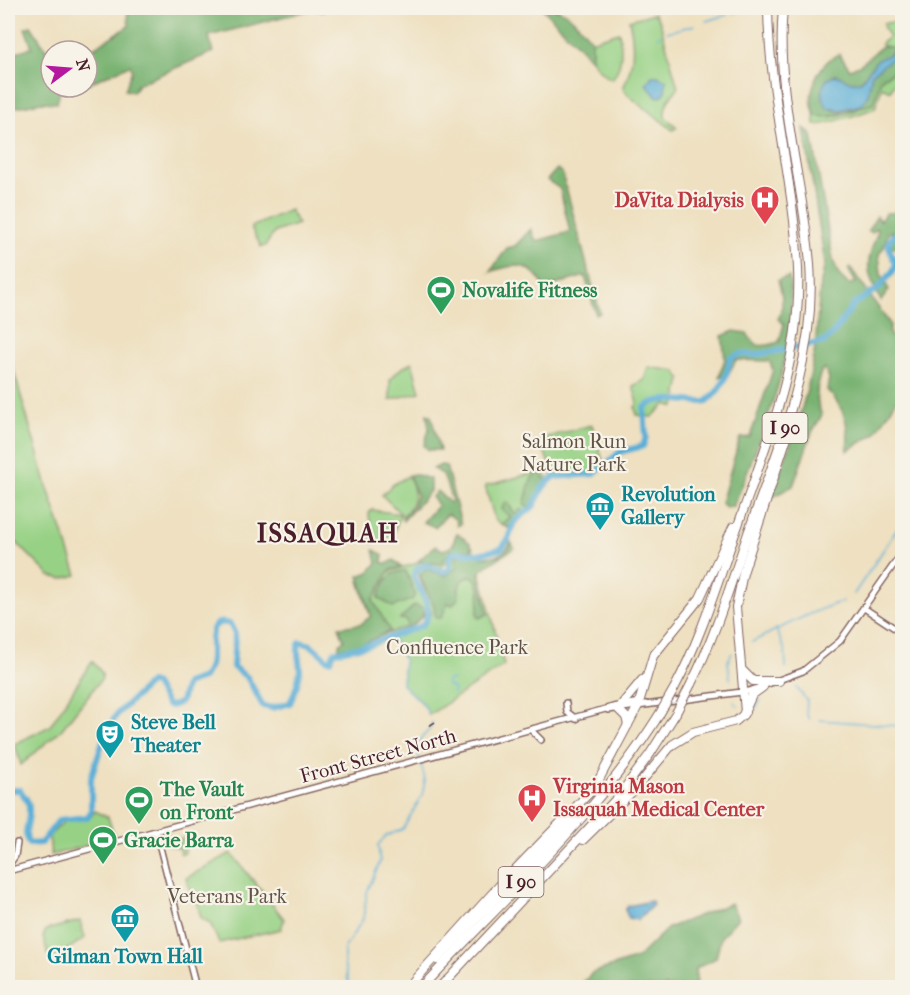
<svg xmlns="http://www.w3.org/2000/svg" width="910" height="995" font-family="'IM FELL French Canon',serif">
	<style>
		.green { fill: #97d185; stroke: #707858; stroke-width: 1.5 }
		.forest { fill: #79b372; stroke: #62694e; stroke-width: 1.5 }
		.water { fill: #5bafd7; stroke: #526781; stroke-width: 1.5 }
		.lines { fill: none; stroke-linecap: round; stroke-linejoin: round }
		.stream { stroke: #5bafd7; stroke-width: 1.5 }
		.river { stroke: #5bafd7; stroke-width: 6 }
		.secondary-casing { stroke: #83635f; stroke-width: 8 }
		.motorway-casing { stroke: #83635f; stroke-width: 10 }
		.secondary { stroke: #fff; stroke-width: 5 }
		.motorway { stroke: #fff; stroke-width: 8 }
		.rail { stroke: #4a1f2b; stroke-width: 1.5; stroke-dasharray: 9 4.5; stroke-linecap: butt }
		.motorway-bridge-casing { stroke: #83635f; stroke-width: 10; stroke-linecap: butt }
		.motorway-bridge { stroke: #fff; stroke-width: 8 }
		.labels { text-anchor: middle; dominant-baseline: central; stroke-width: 4.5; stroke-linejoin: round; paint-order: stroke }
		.shield { fill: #f7f3e8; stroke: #7e5f64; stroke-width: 1.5 }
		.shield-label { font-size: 18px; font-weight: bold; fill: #4a1f2b }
		.health-label { font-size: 20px; font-weight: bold; fill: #be3a42; stroke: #f7f3e8; text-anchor: end }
		.leisure-label { font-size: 20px; font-weight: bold; fill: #27864d; stroke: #f7f3e8; text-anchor: start }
		.park-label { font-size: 20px; fill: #615446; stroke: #f7f3e8 }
		.culture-label { font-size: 20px; font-weight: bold; fill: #0d838f; stroke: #f7f3e8; text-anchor: start }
		.street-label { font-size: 20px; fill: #4a1f2b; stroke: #f7f3e8 }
		.district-label { font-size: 26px; font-weight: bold; letter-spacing: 1.5px; fill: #4a1f2b; stroke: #f7f3e8 }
	</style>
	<rect width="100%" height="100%" fill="#f7f3e8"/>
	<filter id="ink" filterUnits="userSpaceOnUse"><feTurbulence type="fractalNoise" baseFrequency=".0167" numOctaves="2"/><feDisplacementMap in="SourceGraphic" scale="12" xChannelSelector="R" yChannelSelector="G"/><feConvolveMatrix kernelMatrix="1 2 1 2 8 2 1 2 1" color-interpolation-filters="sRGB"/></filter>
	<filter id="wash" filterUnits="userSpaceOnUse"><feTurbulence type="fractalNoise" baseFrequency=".008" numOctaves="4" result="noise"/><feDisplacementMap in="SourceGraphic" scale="24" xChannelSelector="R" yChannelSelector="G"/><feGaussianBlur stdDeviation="1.35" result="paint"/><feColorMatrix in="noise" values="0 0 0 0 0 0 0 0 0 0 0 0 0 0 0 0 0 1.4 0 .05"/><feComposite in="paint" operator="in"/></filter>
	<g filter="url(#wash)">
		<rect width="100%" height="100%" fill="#eee0c0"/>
		<g class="green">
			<path d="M557,8L591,41L619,32C622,47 623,66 612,79C605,77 592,64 591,56Z"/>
			<polygon points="899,8 902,8 902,41 896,48 882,46 881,43 889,37 884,29 883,23 899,22"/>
			<path d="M654,13L660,22L678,88C670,98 664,104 665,117L677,127L673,130L628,95L623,88C634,65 635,45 629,20Z"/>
			<path d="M902,66V81L897,79L890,91L882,87L875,108C865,112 824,126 815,125L814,113C829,123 864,110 875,97C878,92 878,84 881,79Z"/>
			<polygon points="290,210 298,224 275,232 265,246 261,247 251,227"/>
			<polygon points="8,351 47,486 77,575 62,579 50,576 8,534"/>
			<polygon points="412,362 420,392 390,400 390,380 399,370"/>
			<polygon points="648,367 676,371 681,379 675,407 666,404 652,417 637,415 635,407 638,403 633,386 644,380"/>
			<polygon points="592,425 604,464 591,473 553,475 540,439"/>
			<polygon points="544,470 548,481 531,507 508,528 495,520 485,486"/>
			<path d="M408,476C418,491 415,504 403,516L382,495L392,485Z"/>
			<polygon points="372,510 400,514 400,517 392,536 372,543 369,513"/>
			<path d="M472,546L474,551C446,552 458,553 440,568L427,563L417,566L412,578L425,605V614L413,625L377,637L359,581Z"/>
			<path d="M457,554L476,556L504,665L429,715C424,700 412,696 402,684L404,660L391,636L421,626L432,613L418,572L425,567L445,574L452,571V558Z"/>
			<polygon points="92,661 102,673 102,678 62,729 21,765 15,744 50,726"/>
			<polygon points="95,811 108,817 115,838 51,855 49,836 65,821 89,819"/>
			<polygon points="167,832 167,835 183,840 185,835 194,834 195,839 186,843 185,853 181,854 179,848 163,843 164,840 180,845 175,840 166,839 163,835"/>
			<polygon points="231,853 284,919 281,929 219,943 210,923 201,918 194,891 189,889 186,878"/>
			<polygon points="80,921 85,938 50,961 43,937 46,930"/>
		</g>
		<g class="forest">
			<polygon points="127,8 328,8 323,12 313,9 209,36 213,52 138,84 133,92 125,90 132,70 130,65 87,84 87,52 129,26"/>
			<path d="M542,8C568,7 575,21 592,40V60Z"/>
			<polygon points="31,26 51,57 51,87 61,87 57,103 41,102 8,109 8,55 32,47 25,28"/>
			<path d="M882,46L896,48L885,58L877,60L861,81L851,82L835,75L827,79L822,90L826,106L837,111L859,106C869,93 865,86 871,75C876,66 893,55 902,51V66L881,79L873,104L828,117L816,116C804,95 818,63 839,54L850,69L861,64Z"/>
			<path d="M804,128L812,135L833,260L839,275L848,284L856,283L848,269L850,267L890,324V335L902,347V392L875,434L847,451C850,427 845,408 827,390L829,378L825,369L822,370C816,383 815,402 822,415L812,432L793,486L771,498C787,453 805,408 813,361C819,329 816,294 825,264Z"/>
			<path d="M557,169L562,173L600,313L596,315L585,276L545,288C530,261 517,263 490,272L507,248L515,246L531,229L536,241L570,232L560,189L547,180Z"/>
			<path d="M902,212V242L894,248L891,246L890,237L893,231L888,233L884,247L879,254L881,274L889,290L881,301C864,270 866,263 878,231L876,228L872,233L868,230L877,216L880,221L886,213Z"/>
			<path d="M789,277C800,351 765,423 740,491L733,506L726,507L721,503L740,438L750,437L773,370L769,361L736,360L729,373L719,377L725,359L722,336L734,331L747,333C755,349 763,347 779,342L784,324L778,319C785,306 782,294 778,280Z"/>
			<polygon points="427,414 431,416 440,450 429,450 424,446 429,429"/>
			<polygon points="441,465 446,466 461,524 457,526 456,520 448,514 435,527 423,522 438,505 432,497 437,491 450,503 452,501 443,474 433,469"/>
			<path d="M541,472L546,482L531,507L526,506L524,503C530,491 526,476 541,472Z"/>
			<polygon points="414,474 430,479 430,491 403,521 402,518 412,508 417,495 409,475"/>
			<polygon points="504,503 508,503 515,514 521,509 525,514 508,528 501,524 511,517 502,510"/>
			<path d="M457,533L470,543L472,550L451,551L440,564L418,561L435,546L443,550C458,545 451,543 457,533Z"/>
			<path d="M511,542L514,548L481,570L479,576L488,614L479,618L477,614C479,603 483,585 472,576C457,579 460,586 458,599L452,605L448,603L441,618H436L434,606L420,576L426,569L446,576L456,568L455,558L458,555C476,553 501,566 511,542Z"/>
			<polygon points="374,550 383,555 382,562 387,564 394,560 401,567 390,570 373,600 390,631 359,646 339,648 339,644 344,640 339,627 361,624 371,616 359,576 369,572 377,563"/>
			<path d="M406,571L415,594L413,599L393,607L378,598C384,583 388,571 406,571Z"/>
			<polygon points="415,605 422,608 423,616 409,628 406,620 400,619"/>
			<polygon points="731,903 738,918 721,937 716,958 695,969 697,984 691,987 579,987 592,973 637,958 668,928"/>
		</g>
		<g class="water">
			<path d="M902,41V51L872,74L868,95L862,105L840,110L827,108C821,98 821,88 827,79L837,75L851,82L861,81L877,60L893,53Z"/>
			<polygon points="652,76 658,76 666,80 665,93 660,97 656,96 646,84"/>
			<polygon points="652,901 653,905 637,920 629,918 625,910 628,906"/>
		</g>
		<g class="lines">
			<g class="stream">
				<polyline points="734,13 744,10"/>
				<polyline points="706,21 727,15"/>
				<polyline points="667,32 695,25"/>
				<polyline points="658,37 661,35"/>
				<polyline points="854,594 902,522"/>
				<polyline points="776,629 785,651 786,668"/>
				<path d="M391,636L404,660L402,684C411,695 423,699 428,713"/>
				<path d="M752,642C782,627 811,612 843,601"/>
				<polyline points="730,679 728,661 732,653"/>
				<polyline points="453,680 448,680 446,684 454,689 453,694"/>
				<polyline points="796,687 807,701 806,713 809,719"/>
				<polyline points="734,702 738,706"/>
				<polyline points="755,709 761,700"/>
				<polyline points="819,720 902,726"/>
				<polyline points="350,988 344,964 344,949 363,919 367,892 380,862 378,845 386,836 403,829 422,796 425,780 416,744 430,729 432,722"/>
			</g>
			<path class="river" d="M8,790H20C23,795 27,799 28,803C33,817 21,832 29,844L41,843L59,820L88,817L91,810V778L105,734L117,714L150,683H154L167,705L172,706L181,702L186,684L203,678C205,674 209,669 210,665C214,652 203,615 230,624L235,634L233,667L247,677L263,706L272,708L290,703C295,692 299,682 300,670C300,660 295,650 300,642L311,645L328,660H331L334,652L368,645L421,626C438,612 419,591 414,576L417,569L426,565L444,572L450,569V556L456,552L478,554L501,549L508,540L514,522L533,507L544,486L554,477L594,474L620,452L643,446L646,437L644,408C661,393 686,403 706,402C721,391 728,376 730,358L740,354L755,355L824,342L833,334L854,304L878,289L893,271L896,264C889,248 881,242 902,230"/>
		</g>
	</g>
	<g filter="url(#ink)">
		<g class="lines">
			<g class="secondary-casing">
				<g id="secondary">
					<polyline points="864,608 902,633"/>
					<polyline points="566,703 567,712 576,719"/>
					<polyline points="608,710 749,691 803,671 840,641 902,553"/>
					<polyline points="531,730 541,740"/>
					<polyline points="156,832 196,988"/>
					<polyline points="8,866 15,856 17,843"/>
					<polyline points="8,871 613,707 634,703 646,704"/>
				</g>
			</g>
			<g class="motorway-casing">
				<g id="motorway">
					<polyline points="743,671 753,681 779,681"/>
					<path d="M691,684C715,637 730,586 747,536C778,447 817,361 810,264C803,179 775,94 783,8"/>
					<path d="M675,687C701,638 717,584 736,531C766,445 802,361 798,269C794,181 769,96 768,8"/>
					<polyline points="622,704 642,680"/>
					<polyline points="619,710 626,717 628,725"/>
					<polyline points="745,712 736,607 743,573 787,437"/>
					<polyline points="583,840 636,788 672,745 693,732 736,721 743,715 752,695 763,687"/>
					<polyline points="437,960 579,813"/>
					<polyline points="407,988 499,886 595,787 638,706 653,656 700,598 733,527"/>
					<path d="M421,988C503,900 595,817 659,715"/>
					<polyline points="439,988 618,797 650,754 676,713"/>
				</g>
			</g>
			<use href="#secondary" class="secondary"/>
			<use href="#motorway" class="motorway"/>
			<polyline class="rail" points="429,726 435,722"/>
			<g class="motorway-bridge-casing">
				<g id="motorway-bridge">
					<polyline points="676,713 691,684"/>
					<polyline points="659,715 675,687"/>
				</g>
			</g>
			<use href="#motorway-bridge" class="motorway-bridge"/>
		</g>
	</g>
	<defs>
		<g id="hospital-pin" transform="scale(1.5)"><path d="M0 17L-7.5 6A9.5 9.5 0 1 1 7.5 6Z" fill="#e0444e" stroke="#f7f3e8"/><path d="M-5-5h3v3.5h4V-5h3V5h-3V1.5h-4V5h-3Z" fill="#fff"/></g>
		<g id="stadium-pin" transform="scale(1.5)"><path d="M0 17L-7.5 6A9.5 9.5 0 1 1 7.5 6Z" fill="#2e9e5b" stroke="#f7f3e8"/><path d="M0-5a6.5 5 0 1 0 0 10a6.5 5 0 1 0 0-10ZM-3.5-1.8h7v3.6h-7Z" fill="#fff"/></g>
		<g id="museum-pin" transform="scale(1.5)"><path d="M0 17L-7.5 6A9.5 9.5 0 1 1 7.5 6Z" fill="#0f9aa8" stroke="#f7f3e8"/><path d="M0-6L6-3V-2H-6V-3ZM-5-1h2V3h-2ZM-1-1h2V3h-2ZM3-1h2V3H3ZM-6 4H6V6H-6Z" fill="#fff"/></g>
		<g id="theatre-pin" transform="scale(1.5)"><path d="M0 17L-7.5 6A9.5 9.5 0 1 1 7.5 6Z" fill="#0f9aa8" stroke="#f7f3e8"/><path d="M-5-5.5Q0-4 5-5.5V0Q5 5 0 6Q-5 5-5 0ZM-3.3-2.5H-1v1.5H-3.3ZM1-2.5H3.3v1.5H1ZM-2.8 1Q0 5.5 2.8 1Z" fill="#fff"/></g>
	</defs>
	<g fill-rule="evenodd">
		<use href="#hospital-pin" x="765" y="200"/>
		<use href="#stadium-pin" x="441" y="290"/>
		<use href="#museum-pin" x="600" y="506"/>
		<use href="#theatre-pin" x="110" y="734"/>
		<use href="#hospital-pin" x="532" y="798"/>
		<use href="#stadium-pin" x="139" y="800"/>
		<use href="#stadium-pin" x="103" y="840"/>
		<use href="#museum-pin" x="125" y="918"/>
	</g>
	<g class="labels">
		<g class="shield">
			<rect x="762.5" y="413" width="45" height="30" rx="4.5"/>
			<rect x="498.5" y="867" width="45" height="30" rx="4.5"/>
		</g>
		<g class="shield-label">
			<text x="785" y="428">I 90</text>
			<text x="521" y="882">I 90</text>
		</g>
		<g class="health-label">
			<text x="744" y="200">DaVita Dialysis</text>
			<text x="553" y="786" text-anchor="start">Virginia Mason<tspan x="553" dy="23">Issaquah Medical Center</tspan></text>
		</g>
		<g class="leisure-label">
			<text x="462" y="290">Novalife Fitness</text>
			<text x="160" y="789">The Vault<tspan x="160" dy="23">on Front</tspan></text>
			<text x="124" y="840">Gracie Barra</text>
		</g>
		<g class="park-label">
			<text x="574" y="441">Salmon Run<tspan x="574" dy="23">Nature Park</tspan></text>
			<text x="457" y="647">Confluence Park</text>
			<text x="227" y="896">Veterans Park</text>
		</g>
		<g class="culture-label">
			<text x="621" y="494">Revolution<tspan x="621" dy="23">Gallery</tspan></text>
			<text x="131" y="722">Steve Bell<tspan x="131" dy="23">Theater</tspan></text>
			<text x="125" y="956" text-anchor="middle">Gilman Town Hall</text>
		</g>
		<g class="street-label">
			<text transform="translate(378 756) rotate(-15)">Front Street North</text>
		</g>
		<g class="district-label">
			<text x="328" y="533">ISSAQUAH</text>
		</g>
	</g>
	<rect width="910" height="995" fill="none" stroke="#f7f3e8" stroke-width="30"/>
	<g transform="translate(69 69) rotate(74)"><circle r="28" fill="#f7f3e8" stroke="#b29e9c" stroke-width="1.5"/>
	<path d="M0-4.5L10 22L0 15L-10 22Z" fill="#b5179e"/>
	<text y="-9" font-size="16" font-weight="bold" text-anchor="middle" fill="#4a1f2b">N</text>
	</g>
</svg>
